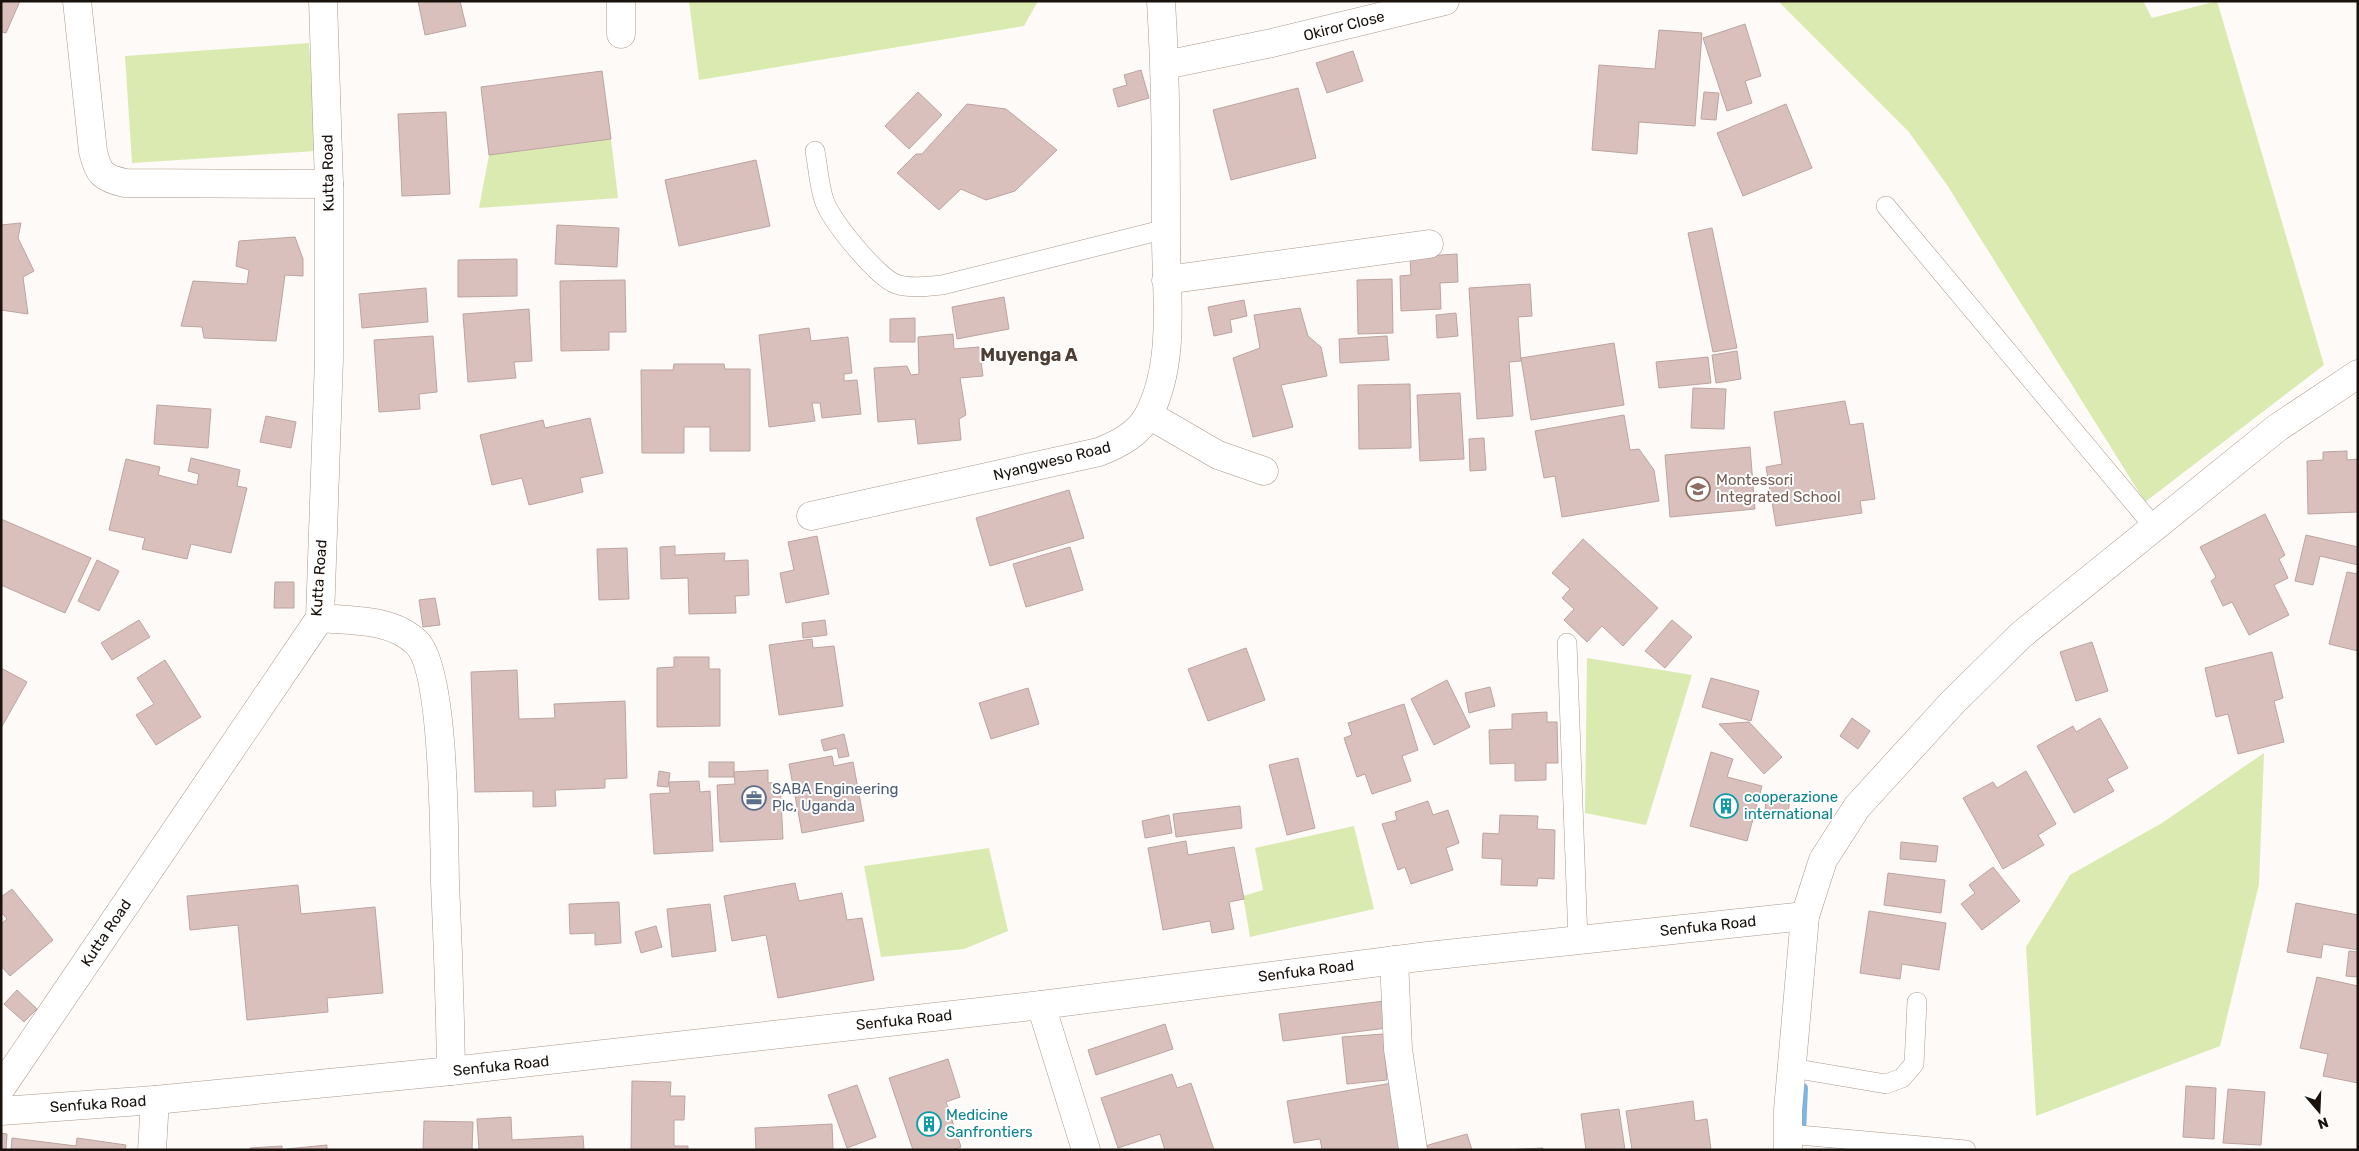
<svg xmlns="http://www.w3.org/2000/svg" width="2359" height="1151" font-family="Rubik,sans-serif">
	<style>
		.green { fill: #daeab1 }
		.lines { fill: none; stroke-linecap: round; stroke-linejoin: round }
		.stream { stroke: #78b7e6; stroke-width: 10 }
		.building { fill: #dac0bc; stroke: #bca4a0 }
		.lane-casing { stroke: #ab998b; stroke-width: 20 }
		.street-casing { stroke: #ab998b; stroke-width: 29 }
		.lane { stroke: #fff; stroke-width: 19 }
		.street { stroke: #fff; stroke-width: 28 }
		.labels { text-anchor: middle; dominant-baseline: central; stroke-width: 4; stroke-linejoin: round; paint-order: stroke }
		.street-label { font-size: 15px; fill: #18110c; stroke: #fff }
		.education-label { font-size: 15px; fill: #785e54; stroke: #fff; text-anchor: start }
		.service-label { font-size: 15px; fill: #4e5e75; stroke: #fff; text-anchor: start }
		.culture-label { font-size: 15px; fill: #0d838f; stroke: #fff; text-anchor: start }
		.quarter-label { font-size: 18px; font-weight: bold; fill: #4d3d32; stroke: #fff }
	</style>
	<rect width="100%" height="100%" fill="#fefaf7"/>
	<g class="green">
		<polygon points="689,1 1038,1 1024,26 699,80"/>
		<polygon points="1778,1 2143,1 2152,18 2217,1 2324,365 2145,502 1947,185 1909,132"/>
		<polygon points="309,43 316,151 132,163 125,56"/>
		<polygon points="611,139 618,198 479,208 489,155"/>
		<polygon points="1587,658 1692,675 1646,825 1585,813"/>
		<polygon points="2264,753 2259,884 2220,1046 2036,1116 2026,947 2070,875 2162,823"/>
		<polygon points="1354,826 1374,909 1250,937 1243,896 1263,890 1255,848"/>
		<polygon points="989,848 1008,931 964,949 881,957 864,866"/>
	</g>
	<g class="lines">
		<polyline class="stream" points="1801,1133 1803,1088"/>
	</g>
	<g class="building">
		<polygon points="1,1 20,1 6,33 1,32"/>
		<polygon points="418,1 460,1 466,26 425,35"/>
		<polygon points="1745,24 1761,76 1745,81 1752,103 1727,111 1703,38"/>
		<polygon points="1659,30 1702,33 1695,126 1639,122 1637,154 1592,150 1599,65 1655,69"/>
		<polygon points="1353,51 1363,81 1327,93 1316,63"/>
		<polygon points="1141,70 1149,98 1118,107 1113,89 1127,85 1124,75"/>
		<polygon points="602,71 611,139 489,155 481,87"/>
		<polygon points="1298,88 1316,158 1231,180 1213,110"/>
		<polygon points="918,92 942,115 909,149 885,126"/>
		<polygon points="1704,92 1719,93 1716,120 1701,119"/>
		<polygon points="967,104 1006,109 1057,150 1015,191 986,200 961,189 939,210 897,173 916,154 922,154"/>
		<polygon points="1786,104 1812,168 1743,196 1717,133"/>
		<polygon points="446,112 450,194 402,196 398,114"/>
		<polygon points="756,160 770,226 679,246 665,180"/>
		<polygon points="21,223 18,238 34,271 23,277 28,314 1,310 1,225"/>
		<polygon points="557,225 619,228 617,267 555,264"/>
		<polygon points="1712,228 1737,348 1713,352 1688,233"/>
		<polygon points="295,237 303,259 303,276 285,275 276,341 204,338 202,327 181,326 193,281 247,284 249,270 236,266 239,241"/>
		<polygon points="1457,254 1458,282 1440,283 1441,309 1401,311 1400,276 1411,275 1410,257"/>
		<polygon points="517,259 517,296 458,297 458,260"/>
		<polygon points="1392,279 1393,333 1358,334 1357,280"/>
		<polygon points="625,280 626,332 609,332 609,350 561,351 560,281"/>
		<polygon points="1530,284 1532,316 1518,317 1521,361 1509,362 1513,416 1477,419 1469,288"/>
		<polygon points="426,288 428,322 362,328 359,294"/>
		<polygon points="1004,297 1009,329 957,339 952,307"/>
		<polygon points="1244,300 1247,316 1230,320 1232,332 1214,336 1208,307"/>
		<polygon points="1300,308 1308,336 1321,347 1327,376 1281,385 1293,427 1253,437 1233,358 1260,348 1254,315"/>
		<polygon points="529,309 532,361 514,362 516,378 468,382 463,314"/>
		<polygon points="1456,313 1458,336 1437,338 1436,315"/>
		<polygon points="915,318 915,342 890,342 890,319"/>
		<polygon points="809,328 811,341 848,337 852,373 844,374 844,381 857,380 861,414 822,418 820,403 812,403 815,421 769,427 759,335"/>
		<polygon points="953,334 954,349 979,347 983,376 960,378 966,415 959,419 961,440 918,444 915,419 878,422 874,368 907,366 911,375 919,374 918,337"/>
		<polygon points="433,336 437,392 419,394 420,409 379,412 374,340"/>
		<polygon points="1387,336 1389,360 1340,363 1339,339"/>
		<polygon points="1614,343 1624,405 1531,420 1521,358"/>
		<polygon points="1737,351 1741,379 1716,383 1712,355"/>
		<polygon points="1708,357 1711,383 1659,388 1656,362"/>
		<polygon points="674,364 724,364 725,369 750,369 750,451 710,451 710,427 684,427 684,453 642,453 641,370 673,370"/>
		<polygon points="1410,384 1411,448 1359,449 1358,385"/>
		<polygon points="1693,388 1726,389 1724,429 1691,428"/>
		<polygon points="1460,393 1464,459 1420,461 1417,395"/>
		<polygon points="1845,401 1850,425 1863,423 1875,499 1860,501 1862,513 1776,526 1766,467 1782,464 1774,412"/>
		<polygon points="157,405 211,409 208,448 154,444"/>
		<polygon points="1624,415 1630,450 1639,449 1654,470 1659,501 1562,517 1555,476 1544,478 1535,431"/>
		<polygon points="266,416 296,422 291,448 260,442"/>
		<polygon points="590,418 603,473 580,478 583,492 529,505 522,478 492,485 480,435 543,420 545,428"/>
		<polygon points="1484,438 1486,470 1470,471 1469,439"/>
		<polygon points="1750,447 1755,509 1670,517 1665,455"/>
		<polygon points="2347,451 2347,460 2358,459 2358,512 2308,514 2307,461 2323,460 2323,452"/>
		<polygon points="191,458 240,470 237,486 247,488 231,553 191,544 187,559 142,549 145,538 109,530 126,459 160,467 158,475 197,485 199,474 188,471"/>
		<polygon points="1069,490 1084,538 990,566 976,518"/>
		<polygon points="2265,514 2285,555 2279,559 2288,578 2274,585 2289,615 2249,635 2232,602 2223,606 2211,581 2216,577 2200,547"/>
		<polygon points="1,519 91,558 65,613 1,585"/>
		<polygon points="2306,535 2358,547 2358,565 2320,556 2313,585 2295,581"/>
		<polygon points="817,536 829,594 786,603 780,573 794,570 788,542"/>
		<polygon points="1583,539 1658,608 1623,646 1602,626 1587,642 1564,620 1574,609 1562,598 1570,589 1552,573"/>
		<polygon points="675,546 675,555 725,553 724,561 748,560 749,595 735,596 736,613 689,614 688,578 661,579 660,547"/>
		<polygon points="1070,547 1083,590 1026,607 1013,564"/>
		<polygon points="627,548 629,599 599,600 597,549"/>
		<polygon points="97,560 119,571 99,611 78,601"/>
		<polygon points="2347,572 2358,574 2358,651 2329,644"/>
		<polygon points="275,582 294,582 294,608 274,608"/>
		<polygon points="435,598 440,625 423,627 419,600"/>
		<polygon points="139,620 150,637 112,660 101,643"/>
		<polygon points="825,620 827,635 803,638 802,623"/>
		<polygon points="1672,620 1692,637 1665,668 1645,651"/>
		<polygon points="812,639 813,648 834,646 843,706 779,715 769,645"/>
		<polygon points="2092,642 2108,691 2076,701 2060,652"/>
		<polygon points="1246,648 1265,700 1208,721 1188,669"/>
		<polygon points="2272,652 2283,698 2274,701 2284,742 2238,754 2228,714 2216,717 2205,668"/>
		<polygon points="674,657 709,657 709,669 720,669 720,726 657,727 657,668 674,667"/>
		<polygon points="165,660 201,717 156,745 136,715 154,704 137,678"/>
		<polygon points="1,668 27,682 1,728"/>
		<polygon points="517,670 519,719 555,718 554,704 625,701 627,778 605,779 605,788 555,790 556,806 533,807 533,791 475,792 471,672"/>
		<polygon points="1711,678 1759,691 1751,721 1702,707"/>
		<polygon points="1447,680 1470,727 1434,745 1411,699"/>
		<polygon points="1490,687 1495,706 1469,713 1465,693"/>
		<polygon points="1028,688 1039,724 991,739 979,703"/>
		<polygon points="1404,704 1418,750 1402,756 1411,781 1372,794 1365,774 1357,777 1344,738 1352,735 1348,723"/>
		<polygon points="1547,712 1547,722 1557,722 1558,763 1546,763 1546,780 1515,781 1515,763 1490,764 1489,730 1512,729 1512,714"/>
		<polygon points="1852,718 1870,731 1858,749 1840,736"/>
		<polygon points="2100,718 2128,768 2107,779 2114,791 2074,813 2037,746 2073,726 2076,732"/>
		<polygon points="1749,722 1782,757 1764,774 1719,724"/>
		<polygon points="844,734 849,756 839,758 837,748 824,751 821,740"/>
		<polygon points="1711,752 1733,759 1727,777 1762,786 1747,841 1690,826"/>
		<polygon points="832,756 834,766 853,762 864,821 802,833 789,764"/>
		<polygon points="1298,758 1315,828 1287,835 1269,765"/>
		<rect x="709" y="762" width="25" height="15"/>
		<polygon points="768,770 768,783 780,782 783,839 720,842 717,785 735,784 734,772"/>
		<polygon points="659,771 670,773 668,787 657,786"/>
		<polygon points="2026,771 2056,824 2038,835 2044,845 2003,869 1963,798 1993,782 1997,788"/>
		<polygon points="699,781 700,792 710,791 713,851 654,854 650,794 670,793 669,782"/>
		<polygon points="1766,795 1790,797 1788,815 1765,813"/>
		<polygon points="1428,801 1433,815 1448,810 1459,843 1446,848 1453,870 1411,884 1405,867 1398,870 1382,824 1397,820 1395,812"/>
		<polygon points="1240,806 1242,828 1176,837 1173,814"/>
		<polygon points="1169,815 1172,833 1145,838 1142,821"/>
		<polygon points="1500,815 1538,816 1537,829 1555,830 1554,879 1538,878 1537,886 1501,885 1502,859 1482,858 1483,833 1499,834"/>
		<polygon points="1186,841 1188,855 1234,847 1244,899 1229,902 1234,929 1212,933 1210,921 1163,930 1148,848"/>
		<polygon points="1901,842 1938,846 1936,862 1900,859"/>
		<polygon points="1993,867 2020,901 1982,930 1961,904 1975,893 1969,885"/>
		<polygon points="1888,873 1945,880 1941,913 1884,905"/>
		<polygon points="795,883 799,901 842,893 847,920 862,918 874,980 778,998 766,935 732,941 724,896"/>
		<polygon points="298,885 301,914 375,907 383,993 327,998 328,1012 247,1020 238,925 190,930 187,896"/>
		<polygon points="12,889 53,940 10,976 1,966 1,924 7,919 1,912 1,897"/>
		<polygon points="619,902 621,943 595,945 595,933 570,934 569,904"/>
		<polygon points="2296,903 2358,915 2358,950 2323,944 2321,958 2287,952"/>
		<polygon points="710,904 716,951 672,957 667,909"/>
		<polygon points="1869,911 1946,923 1939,970 1902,964 1900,979 1860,973"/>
		<polygon points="656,926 662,947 641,953 635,932"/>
		<polygon points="2349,951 2358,952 2358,977 2346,976"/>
		<polygon points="2317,977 2358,986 2358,1083 2323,1076 2328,1054 2300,1048"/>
		<polygon points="17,990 37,1009 24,1022 4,1004"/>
		<polygon points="1384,1001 1387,1028 1283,1041 1279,1014"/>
		<polygon points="1165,1024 1173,1049 1096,1075 1088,1050"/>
		<polygon points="1383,1034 1387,1080 1347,1084 1342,1037"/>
		<polygon points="948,1059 960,1097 946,1102 961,1147 953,1150 913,1150 889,1078"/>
		<polygon points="1172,1074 1177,1088 1191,1083 1214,1150 1165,1150 1160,1134 1118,1148 1101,1098"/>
		<polygon points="632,1081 671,1082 670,1096 685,1096 684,1120 674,1120 674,1146 688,1146 688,1150 631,1150"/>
		<polygon points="1392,1083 1404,1150 1322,1150 1320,1139 1294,1143 1287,1101"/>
		<polygon points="857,1085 876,1137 847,1148 828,1095"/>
		<polygon points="2186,1086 2216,1088 2214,1139 2183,1137"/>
		<polygon points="2228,1089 2265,1092 2261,1145 2223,1143"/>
		<polygon points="1693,1101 1695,1121 1707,1119 1711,1150 1632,1150 1626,1111"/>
		<polygon points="1619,1109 1625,1150 1586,1150 1581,1114"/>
		<polygon points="511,1117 512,1140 583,1136 584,1150 479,1150 477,1119"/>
		<polygon points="424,1121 473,1122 472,1150 423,1150"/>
		<polygon points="832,1124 833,1150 756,1150 755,1128"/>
		<polygon points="1,1133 7,1134 6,1150 1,1150"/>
		<polygon points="1467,1134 1472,1150 1426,1150 1425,1146"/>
		<polygon points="12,1138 76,1146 77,1138 126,1145 125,1150 11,1150"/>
		<polygon points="327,1145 327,1150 286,1150 286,1149"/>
		<polygon points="282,1146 282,1150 250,1150 250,1148"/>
		<polygon points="1543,1148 1543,1150 1503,1150"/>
	</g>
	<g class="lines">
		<g class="lane-casing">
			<g id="lane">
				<path d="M815,151C818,167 819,185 824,200C830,220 878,278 896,284C911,289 928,286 942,285L1166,229"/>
				<polyline points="1886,206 2155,528"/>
				<polyline points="1567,643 1578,940"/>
				<polyline points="1792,1068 1886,1084 1902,1078 1914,1064 1917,1002"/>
				<polyline points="1788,1134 1966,1150"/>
			</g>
		</g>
		<g class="street-casing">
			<g id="street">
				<path d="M77,1L93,151C98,174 103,178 125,183L329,184"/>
				<polyline points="621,34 621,1"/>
				<polyline points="1165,65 1272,43 1445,1"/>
				<polyline points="1166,280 1429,244"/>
				<polyline points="1149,415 1218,455 1264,471"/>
				<path d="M811,516L1099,452C1119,444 1139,434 1149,414C1176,361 1166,295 1166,237C1166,158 1166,80 1161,1"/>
				<path d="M320,618C351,621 392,618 417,643C445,672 444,836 445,882C448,945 450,1008 451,1071"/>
				<polyline points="1394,960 1398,1049 1413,1150"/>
				<polyline points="1041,1005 1086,1150"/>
				<polyline points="1,1088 320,618 329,358 329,184 323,1"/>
				<polyline points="1,1111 155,1100 451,1071 1041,1005 1428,956 1805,916"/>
				<polyline points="152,1150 155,1100"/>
				<polyline points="1788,1150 1788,1110 1805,916 1823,860 1857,807 1952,703 2021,635 2277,428 2358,374"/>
			</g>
		</g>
		<use href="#lane" class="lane"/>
		<use href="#street" class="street"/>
	</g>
	<defs>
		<g id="school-ring" transform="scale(1.25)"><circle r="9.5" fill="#fff" stroke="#8d6e63" stroke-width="1.5"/><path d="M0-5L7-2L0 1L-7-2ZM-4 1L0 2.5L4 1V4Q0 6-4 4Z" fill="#8d6e63"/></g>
		<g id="office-ring" transform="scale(1.25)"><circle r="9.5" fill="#fff" stroke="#5c6f8a" stroke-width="1.5"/><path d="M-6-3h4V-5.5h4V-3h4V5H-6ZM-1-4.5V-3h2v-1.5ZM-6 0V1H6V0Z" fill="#5c6f8a"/></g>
		<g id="building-ring" transform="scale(1.25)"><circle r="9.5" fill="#fff" stroke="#0f9aa8" stroke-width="1.5"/><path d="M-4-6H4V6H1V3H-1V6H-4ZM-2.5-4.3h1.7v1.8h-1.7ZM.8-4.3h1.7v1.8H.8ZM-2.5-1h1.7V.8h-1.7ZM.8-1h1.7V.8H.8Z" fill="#0f9aa8"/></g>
	</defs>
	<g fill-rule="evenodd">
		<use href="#school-ring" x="1698" y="489"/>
		<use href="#office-ring" x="754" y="798"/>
		<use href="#building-ring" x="1726" y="806"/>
		<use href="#building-ring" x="929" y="1124"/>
	</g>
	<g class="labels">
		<g class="street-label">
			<text transform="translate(1344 26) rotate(-14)">Okiror Close</text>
			<text transform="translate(328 173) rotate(-91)">Kutta Road</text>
			<text transform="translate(1052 461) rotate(-14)">Nyangweso Road</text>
			<text transform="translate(319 578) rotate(-86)">Kutta Road</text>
			<text transform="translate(1708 926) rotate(-6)">Senfuka Road</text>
			<text transform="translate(106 933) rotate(-56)">Kutta Road</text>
			<text transform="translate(1306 971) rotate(-7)">Senfuka Road</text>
			<text transform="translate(904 1020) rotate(-6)">Senfuka Road</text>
			<text transform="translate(501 1066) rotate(-6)">Senfuka Road</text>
			<text transform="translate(98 1104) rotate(-4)">Senfuka Road</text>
		</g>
		<g class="education-label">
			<text x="1716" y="480">Montessori<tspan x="1716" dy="17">Integrated School</tspan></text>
		</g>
		<g class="service-label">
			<text x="772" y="789">SABA Engineering<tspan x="772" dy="17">Plc, Uganda</tspan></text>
		</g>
		<g class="culture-label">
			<text x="1744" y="797">cooperazione<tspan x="1744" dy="17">international</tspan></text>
			<text x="946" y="1115">Medicine<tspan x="946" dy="17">Sanfrontiers</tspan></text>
		</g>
		<g class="quarter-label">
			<text x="1029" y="355">Muyenga A</text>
		</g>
	</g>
	<rect width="2359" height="1151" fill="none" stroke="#18110c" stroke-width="5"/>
	<g transform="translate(2319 1111) rotate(161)" stroke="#ffffff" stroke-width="4" paint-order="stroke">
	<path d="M0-4L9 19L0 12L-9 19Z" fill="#18110c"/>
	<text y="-8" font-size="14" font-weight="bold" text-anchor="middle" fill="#18110c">N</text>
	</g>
</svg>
